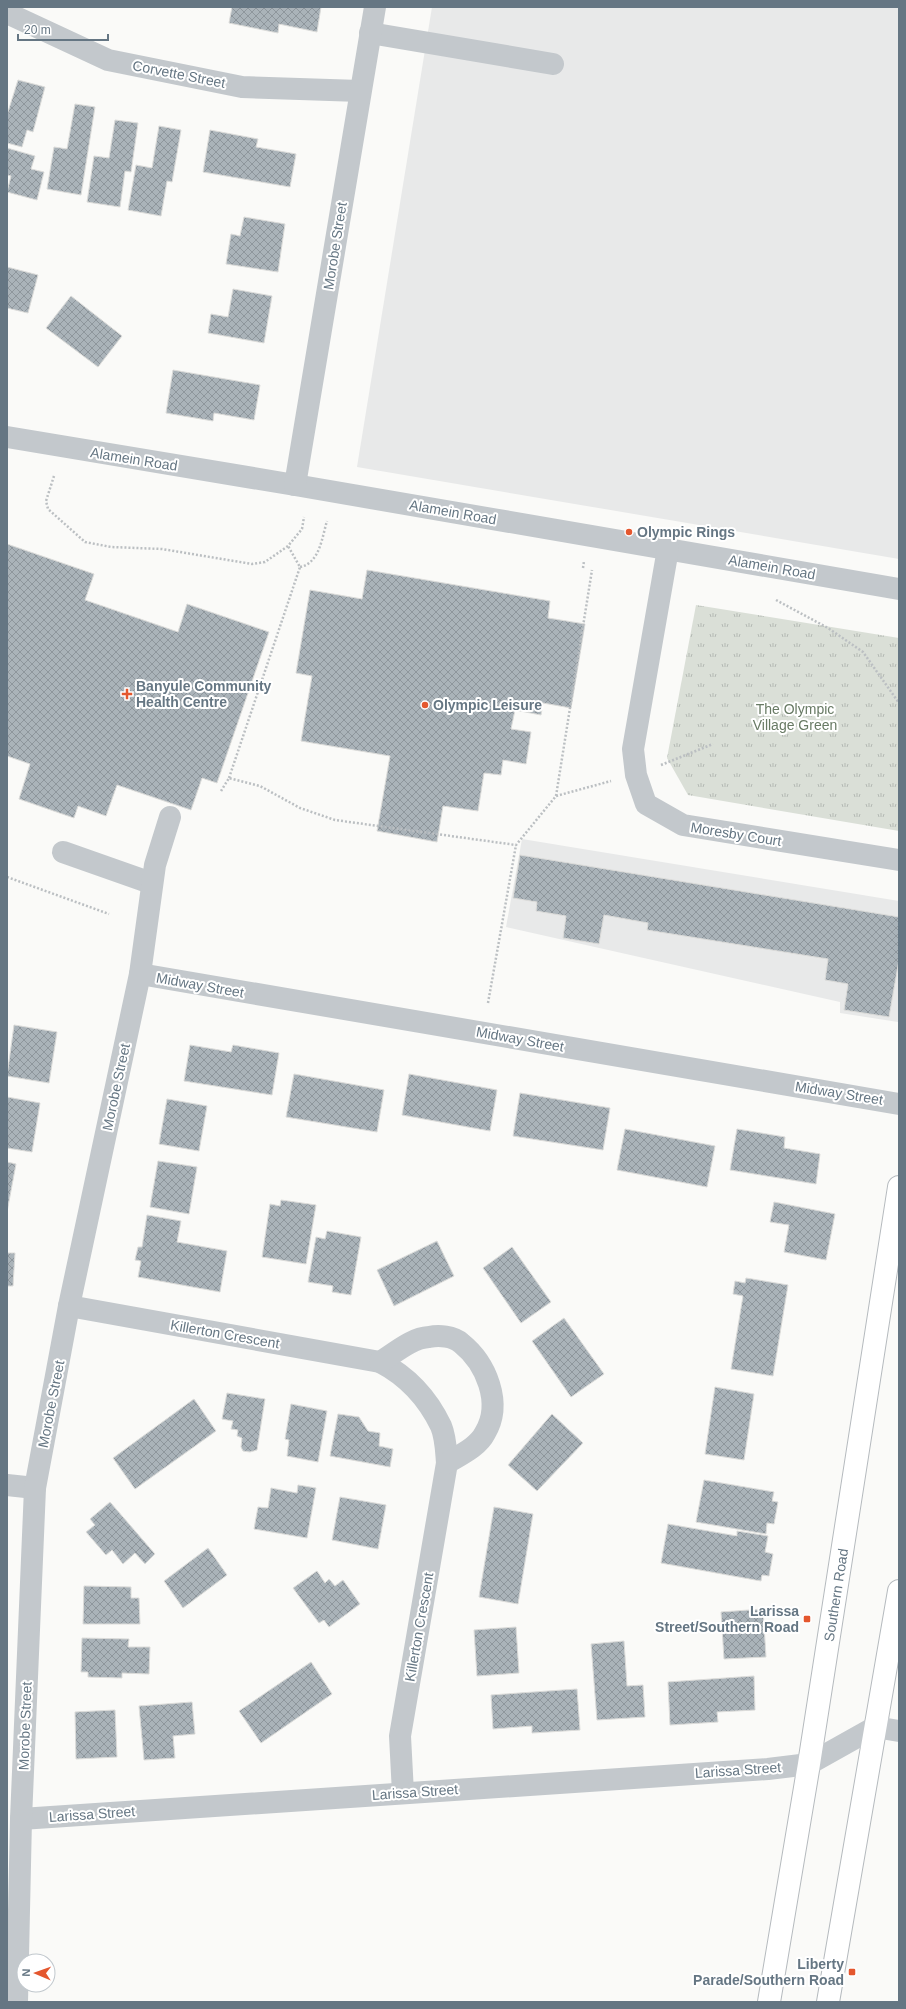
<svg xmlns="http://www.w3.org/2000/svg" width="906" height="2009" font-family="Helvetica,sans-serif">
	<style>
		.built { fill: #e8e9e9 }
		.park { fill: url(#park-tufts) }
		.building { fill: url(#building-cross-hatch); stroke: #dcdcda }
		.lines { fill: none; stroke-linecap: round; stroke-linejoin: round }
		.major-casing { stroke: #b5babe; stroke-width: 24 }
		.path { stroke: #bbbfc2; stroke-width: 2.5; stroke-dasharray: 2 2; stroke-linecap: butt }
		.minor { stroke: #c3c8cc; stroke-width: 22 }
		.major { stroke: #fff; stroke-width: 22 }
		.poi-dot { fill: #e4572e; stroke: #fff; stroke-width: 1.5 }
		.labels { text-anchor: middle; dominant-baseline: central; stroke-width: 4; stroke-linejoin: round; paint-order: stroke }
		.street-label { font-size: 14px; fill: #657683; stroke: #fff }
		.poi-label { font-size: 14px; font-weight: bold; fill: #657683; stroke: #fff; text-anchor: start }
		.park-label { font-size: 14px; fill: #687a64; stroke: #fff }
	</style>
	<defs>
		<pattern id="park-tufts" width="24" height="20" patternUnits="userSpaceOnUse"><rect width="24" height="20" fill="#dadfd7"/><path d="M3 7l-1-3M5 7V3M7 7l1-3M15 17l-1-3M17 17v-4M19 17l1-3" fill="none" stroke="#b4b9b4"/></pattern>
		<pattern id="building-cross-hatch" width="8" height="8" patternUnits="userSpaceOnUse"><rect width="8" height="8" fill="#aab3b9"/><path d="M0 0l8 8M0 8l8-8" fill="none" stroke="#8e969c"/></pattern>
	</defs>
	<rect width="100%" height="100%" fill="#fafaf8"/>
	<g class="built">
		<polygon points="432,7 899,7 899,559 357,467"/>
		<polygon points="522,839 899,901 898,1022 840,1013 840,1002 506,927"/>
	</g>
	<polygon class="park" points="696,605 899,638 899,831 688,795 667,758"/>
	<g class="building">
		<polygon points="232,7 321,7 317,32 279,24 278,33 229,23"/>
		<polygon points="18,80 45,87 33,132 27,130 22,147 7,143 7,115"/>
		<polygon points="75,104 95,107 81,195 47,189 54,147 67,149"/>
		<polygon points="115,120 138,123 131,172 125,171 120,207 87,202 94,156 109,158"/>
		<polygon points="159,126 181,130 172,182 167,181 161,216 128,210 136,165 152,168"/>
		<polygon points="210,130 258,139 256,147 296,154 290,187 203,172"/>
		<polygon points="7,148 35,156 31,169 44,172 37,200 7,192 11,176 7,175"/>
		<polygon points="244,217 285,224 278,272 226,264 231,234 240,236"/>
		<polygon points="7,267 38,275 28,313 7,308"/>
		<polygon points="233,289 272,296 264,343 208,333 211,314 228,317"/>
		<polygon points="71,296 122,336 98,367 46,328"/>
		<polygon points="173,370 260,385 254,420 214,413 213,421 166,413"/>
		<polygon points="7,544 94,574 85,600 178,632 187,604 269,632 217,783 202,778 191,810 117,785 106,816 78,806 74,818 19,799 30,764 7,756"/>
		<polygon points="367,570 550,601 548,618 585,624 571,708 543,703 541,715 515,710 511,729 531,732 526,764 503,760 501,775 484,773 478,811 443,806 437,842 377,831 390,756 301,741 312,676 296,673 310,590 362,599"/>
		<polygon points="520,855 899,917 899,960 889,1017 844,1010 848,984 825,980 828,959 647,930 648,923 604,915 599,944 563,938 566,916 536,911 537,902 513,898"/>
		<polygon points="14,1025 57,1032 49,1083 7,1076"/>
		<polygon points="190,1045 231,1052 233,1045 279,1053 272,1095 184,1081"/>
		<polygon points="294,1074 384,1090 377,1132 286,1117"/>
		<polygon points="409,1074 497,1090 490,1131 402,1115"/>
		<polygon points="520,1093 610,1108 603,1150 513,1136"/>
		<polygon points="7,1097 40,1103 32,1152 7,1148"/>
		<polygon points="167,1099 207,1106 199,1151 159,1144"/>
		<polygon points="625,1129 715,1146 707,1187 617,1170"/>
		<polygon points="737,1129 785,1137 784,1148 820,1154 816,1184 730,1170"/>
		<polygon points="158,1161 197,1167 189,1214 150,1207"/>
		<polygon points="7,1162 16,1164 7,1212"/>
		<polygon points="281,1200 316,1205 306,1264 262,1257 270,1204 280,1206"/>
		<polygon points="774,1202 835,1214 826,1260 784,1252 789,1225 770,1222"/>
		<polygon points="147,1215 181,1221 177,1242 227,1251 220,1292 138,1277 141,1261 135,1260 138,1247 142,1247"/>
		<polygon points="327,1231 361,1237 351,1295 332,1292 333,1286 308,1282 316,1237 325,1239"/>
		<polygon points="437,1241 454,1276 394,1306 377,1270"/>
		<polygon points="512,1247 551,1302 521,1323 483,1268"/>
		<polygon points="7,1253 15,1253 13,1286 7,1286"/>
		<polygon points="746,1278 788,1285 773,1376 731,1369 743,1296 733,1294 735,1281 745,1283"/>
		<polygon points="564,1318 604,1374 571,1397 532,1341"/>
		<polygon points="715,1387 754,1394 744,1460 705,1454"/>
		<polygon points="227,1393 265,1399 257,1450 250,1452 243,1451 241,1447 242,1438 237,1436 238,1430 231,1429 233,1421 222,1419"/>
		<polygon points="194,1399 216,1431 135,1489 113,1458"/>
		<polygon points="291,1404 327,1411 318,1462 287,1456 289,1440 285,1439"/>
		<polygon points="338,1414 359,1417 368,1431 380,1433 379,1446 393,1449 390,1467 330,1456"/>
		<polygon points="552,1414 583,1443 537,1491 508,1465"/>
		<polygon points="704,1480 774,1492 772,1501 778,1502 774,1524 767,1523 766,1534 696,1522"/>
		<polygon points="298,1485 316,1488 307,1538 254,1529 258,1507 268,1508 271,1488 297,1493"/>
		<polygon points="340,1497 386,1505 378,1549 332,1540"/>
		<polygon points="110,1502 155,1554 145,1564 135,1553 123,1564 112,1550 106,1555 86,1532 95,1525 90,1519"/>
		<polygon points="494,1507 533,1514 518,1604 479,1597"/>
		<polygon points="668,1524 737,1536 737,1531 768,1536 765,1552 773,1554 769,1576 762,1575 761,1581 661,1563"/>
		<polygon points="208,1548 227,1575 183,1608 164,1581"/>
		<polygon points="317,1571 325,1583 329,1579 335,1586 343,1580 360,1604 329,1627 324,1620 319,1623 293,1588"/>
		<polygon points="84,1586 131,1587 131,1598 139,1598 140,1624 83,1624"/>
		<polygon points="763,1609 766,1657 724,1659 721,1612"/>
		<polygon points="516,1627 519,1673 477,1676 474,1630"/>
		<polygon points="82,1638 129,1639 128,1647 150,1647 149,1674 122,1673 122,1678 88,1677 88,1672 81,1672"/>
		<polygon points="624,1641 627,1686 643,1685 645,1717 597,1720 591,1644"/>
		<polygon points="311,1662 332,1694 261,1743 239,1711"/>
		<polygon points="754,1676 755,1710 717,1712 718,1722 670,1725 668,1682"/>
		<polygon points="577,1689 580,1730 532,1733 532,1726 493,1729 491,1695"/>
		<polygon points="192,1702 195,1734 173,1736 175,1758 144,1760 139,1706"/>
		<polygon points="115,1710 117,1757 76,1759 75,1712"/>
	</g>
	<g class="lines">
		<g class="major-casing">
			<g id="major">
				<polyline points="769,2002 809,1764 899,1187"/>
				<polyline points="828,2002 899,1591"/>
			</g>
		</g>
		<g class="path">
			<polyline points="54,476 46,501 48,509 85,542 111,547 162,549 252,564 265,562 288,546 302,529 304,517"/>
			<path d="M300,567C320,563 322,537 327,521"/>
			<polyline points="583,568 584,561"/>
			<polyline points="776,600 828,628 863,652 899,703"/>
			<polyline points="661,765 713,744"/>
			<polyline points="229,778 300,567 288,546"/>
			<polyline points="221,791 229,778 260,786 300,808 335,820 516,845 556,796 611,781"/>
			<polyline points="556,796 592,570"/>
			<polyline points="7,877 109,914"/>
			<polyline points="488,1003 516,845"/>
		</g>
		<g class="minor">
			<polyline points="7,13 108,60 242,87 360,91"/>
			<polyline points="370,33 553,64"/>
			<polyline points="7,437 295,485 899,589"/>
			<polyline points="295,485 375,7"/>
			<polyline points="668,549 633,749 636,775 646,804 683,825 899,860"/>
			<polyline points="63,852 151,883"/>
			<polyline points="140,974 899,1104"/>
			<path d="M69,1306L380,1362C407,1376 428,1399 441,1426C446,1438 446,1451 447,1463L400,1736L403,1793"/>
			<path d="M380,1362C395,1353 411,1338 429,1337C439,1335 453,1336 461,1343C486,1363 503,1403 485,1433C478,1447 460,1455 447,1463"/>
			<polyline points="7,1485 35,1488"/>
			<polyline points="21,1819 768,1769 809,1764 875,1727 899,1731"/>
			<polyline points="17,2002 21,1819 35,1488 69,1306 140,974 155,865 170,817"/>
		</g>
		<use href="#major" class="major"/>
	</g>
	<g class="poi-dot">
		<circle cx="629" cy="532" r="4"/>
		<path d="M125 688h4v4h4v4h-4v4h-4v-4h-4v-4h4z"/>
		<circle cx="425" cy="705" r="4"/>
		<rect x="803" y="1615" width="8" height="8" rx="2"/>
		<rect x="848" y="1968" width="8" height="8" rx="2"/>
	</g>
	<g class="labels">
		<g class="street-label">
			<text transform="translate(179 74) rotate(11)">Corvette Street</text>
			<text transform="translate(335 246) rotate(-81)">Morobe Street</text>
			<text transform="translate(134 459) rotate(9)">Alamein Road</text>
			<text transform="translate(453 512) rotate(10)">Alamein Road</text>
			<text transform="translate(772 567) rotate(10)">Alamein Road</text>
			<text transform="translate(736 834) rotate(9)">Moresby Court</text>
			<text transform="translate(200 985) rotate(10)">Midway Street</text>
			<text transform="translate(520 1039) rotate(10)">Midway Street</text>
			<text transform="translate(116 1087) rotate(-78)">Morobe Street</text>
			<text transform="translate(839 1093) rotate(9)">Midway Street</text>
			<text transform="translate(225 1334) rotate(10)">Killerton Crescent</text>
			<text transform="translate(51 1404) rotate(-79)">Morobe Street</text>
			<text transform="translate(836 1595) rotate(-81)">Southern Road</text>
			<text transform="translate(419 1627) rotate(-80)">Killerton Crescent</text>
			<text transform="translate(25 1726) rotate(-88)">Morobe Street</text>
			<text transform="translate(738 1770) rotate(-4)">Larissa Street</text>
			<text transform="translate(415 1792) rotate(-4)">Larissa Street</text>
			<text transform="translate(92 1814) rotate(-4)">Larissa Street</text>
		</g>
		<g class="poi-label">
			<text x="637" y="532">Olympic Rings</text>
			<text x="136" y="686">Banyule Community<tspan x="136" dy="16">Health Centre</tspan></text>
			<text x="433" y="705">Olympic Leisure</text>
			<text x="799" y="1611" text-anchor="end">Larissa<tspan x="799" dy="16">Street/Southern Road</tspan></text>
			<text x="844" y="1964" text-anchor="end">Liberty<tspan x="844" dy="16">Parade/Southern Road</tspan></text>
		</g>
		<g class="park-label">
			<text x="795" y="709">The Olympic<tspan x="795" dy="16">Village Green</tspan></text>
		</g>
	</g>
	<rect width="906" height="2009" fill="none" stroke="#657683" stroke-width="16"/>
	<g transform="translate(36 1973) rotate(272)"><circle r="19" fill="#ffffff" stroke="#c1c8cd"/>
	<path d="M0-3L7 15L0 10L-7 15Z" fill="#e4572e"/>
	<text y="-6" font-size="11" font-weight="bold" text-anchor="middle" fill="#657683">N</text>
	</g>
	<path d="M18 34v6h90v-6" fill="none" stroke="#657683" stroke-width="2"/>
	<text x="24" y="34" font-size="12" fill="#657683" stroke="#ffffff" stroke-width="3" paint-order="stroke">20 m</text>
</svg>
